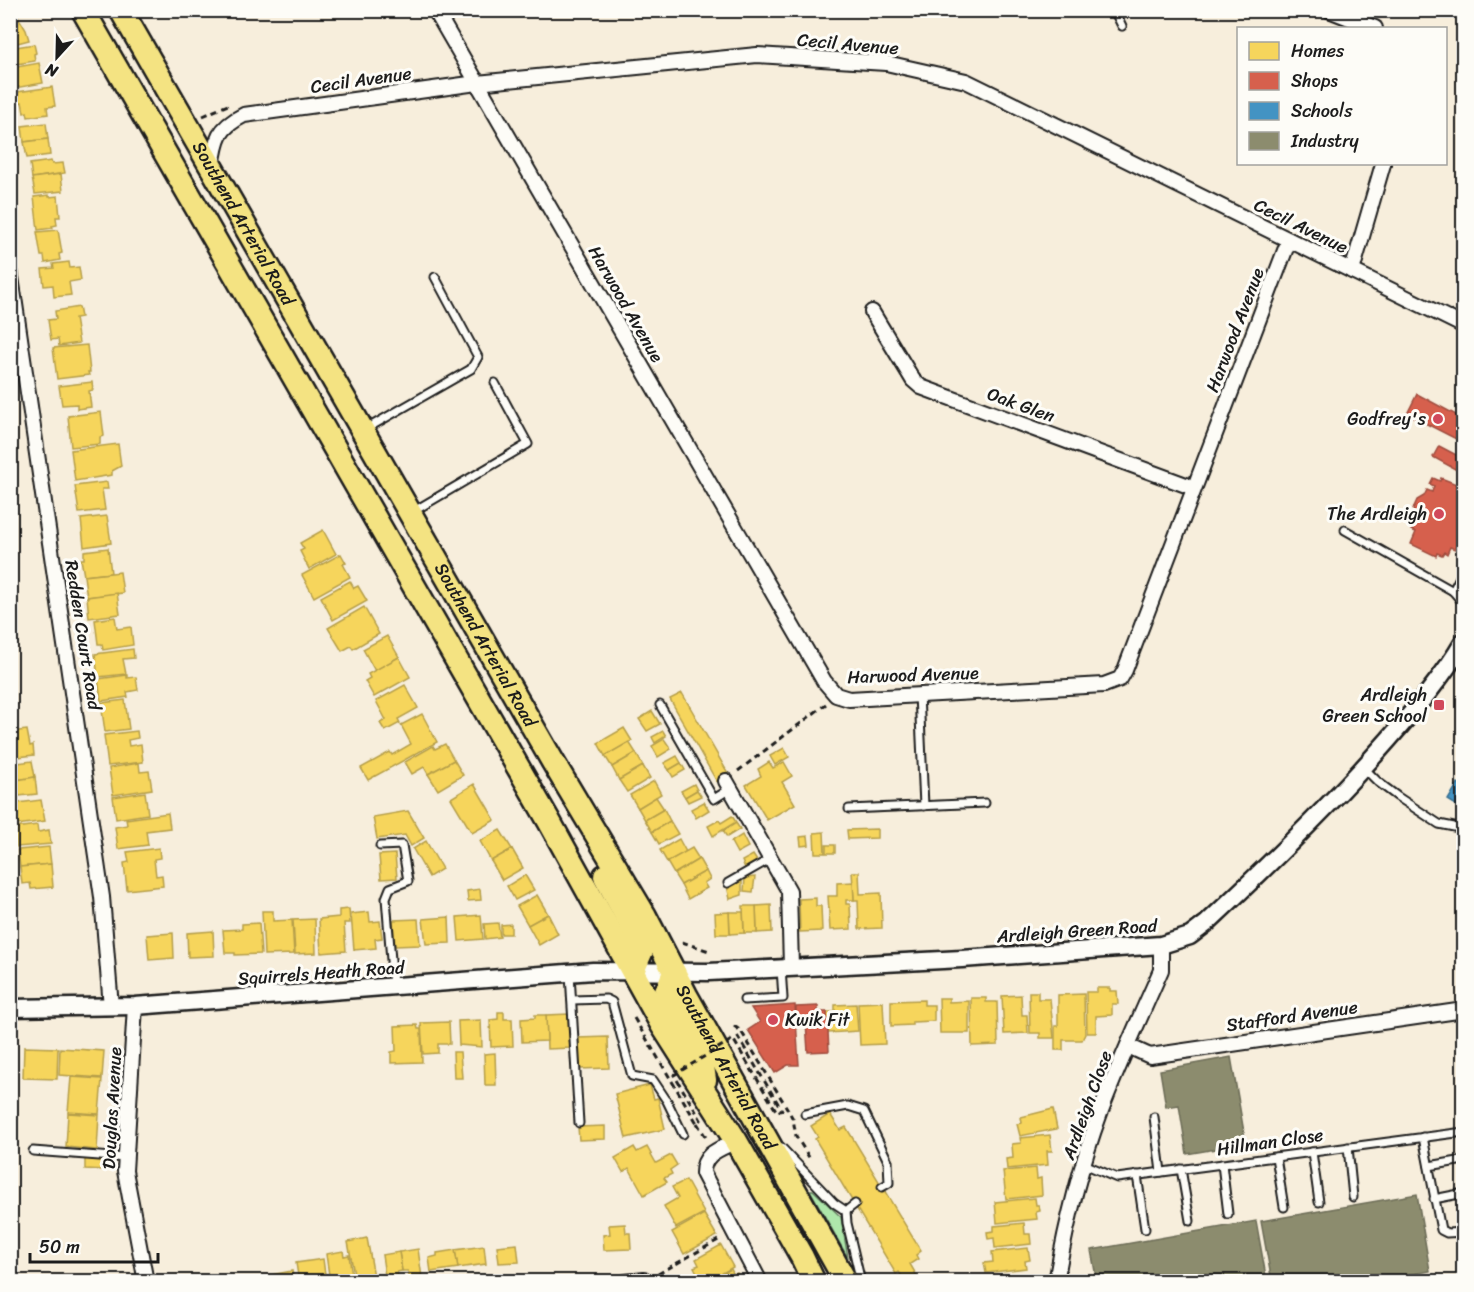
<svg xmlns="http://www.w3.org/2000/svg" width="1474" height="1292" font-family="Sriracha,sans-serif">
	<style>
		.green { fill: #aee7ab; stroke: #658264; stroke-width: 1.5 }
		.homes { fill: #f6d55c; stroke: #b59e49; stroke-width: 1.5 }
		.shops { fill: #d6604d; stroke: #9e4c3e; stroke-width: 1.5 }
		.schools { fill: #4393c3; stroke: #376f91; stroke-width: 1.5 }
		.industry { fill: #8c8c6e; stroke: #6a6a55; stroke-width: 1.5 }
		.lines { fill: none; stroke-linecap: round; stroke-linejoin: round }
		.service-casing { stroke: #1c1c1c; stroke-width: 11 }
		.minor-casing { stroke: #1c1c1c; stroke-width: 18 }
		.tertiary-casing { stroke: #1c1c1c; stroke-width: 21 }
		.trunk-casing { stroke: #1c1c1c; stroke-width: 27 }
		.path { stroke: #1c1c1c; stroke-width: 3; stroke-dasharray: 6 4.5; stroke-linecap: butt }
		.service { stroke: #fdfcf7; stroke-width: 7 }
		.minor { stroke: #fdfcf7; stroke-width: 14 }
		.tertiary { stroke: #fdfcf7; stroke-width: 16 }
		.trunk { stroke: #f4e382; stroke-width: 22 }
		.path-bridge { stroke: #1c1c1c; stroke-width: 3; stroke-dasharray: 6 4.5; stroke-linecap: butt }
		.poi-dot { fill: #d1495b; stroke: #fdfcf7; stroke-width: 2 }
		.labels { text-anchor: middle; dominant-baseline: central; stroke-width: 6; stroke-linejoin: round; paint-order: stroke }
		.street-label { font-size: 18px; fill: #1c1c1c; stroke: #fdfcf7 }
		.poi-label { font-size: 18px; fill: #1c1c1c; stroke: #fdfcf7; text-anchor: end }
	</style>
	<rect width="100%" height="100%" fill="#f7eedc"/>
	<filter id="ink" filterUnits="userSpaceOnUse"><feTurbulence type="fractalNoise" baseFrequency=".0167" numOctaves="2"/><feDisplacementMap in="SourceGraphic" scale="12" xChannelSelector="R" yChannelSelector="G"/><feConvolveMatrix kernelMatrix="1 2 1 2 8 2 1 2 1" color-interpolation-filters="sRGB"/></filter>
	<g filter="url(#ink)">
		<polygon class="green" points="810,1190 813,1190 841,1217 848,1258"/>
		<g class="homes">
			<polygon points="10,10 14,10 26,30 29,40 10,45"/>
			<polygon points="34,44 36,53 34,54 35,61 10,65 10,48"/>
			<polygon points="39,63 43,83 15,88 11,68"/>
			<polygon points="52,87 55,106 47,107 48,114 28,117 27,112 24,113 22,102 18,103 17,92"/>
			<polygon points="46,123 48,139 24,142 22,126"/>
			<polygon points="48,139 50,155 27,158 24,142"/>
			<polygon points="51,161 52,164 63,163 65,173 32,178 30,164"/>
			<polygon points="61,174 63,191 35,194 32,178"/>
			<polygon points="49,195 49,197 58,196 60,217 56,217 57,225 52,226 53,228 38,230 34,197"/>
			<polygon points="58,230 62,253 59,254 60,260 45,263 44,256 41,256 37,232"/>
			<polygon points="69,262 70,268 79,267 81,280 69,282 71,295 54,297 53,285 44,286 42,269 54,268 53,264"/>
			<polygon points="79,307 81,317 75,318 79,343 59,346 58,339 51,340 48,320 56,319 55,311"/>
			<polygon points="87,345 90,372 88,372 89,375 57,379 53,348"/>
			<polygon points="92,382 93,390 89,391 91,407 77,409 77,404 62,405 59,386"/>
			<polygon points="101,412 104,436 100,437 100,444 71,447 68,416"/>
			<polygon points="118,444 121,466 112,471 112,475 75,481 71,450"/>
			<polygon points="107,482 108,489 102,489 105,510 79,513 75,486"/>
			<polygon points="107,516 111,543 84,547 81,519"/>
			<polygon points="323,530 336,554 309,569 300,551 304,549 300,543"/>
			<polygon points="108,548 111,573 84,576 81,559 84,559 84,551"/>
			<polygon points="341,554 346,563 343,564 350,577 314,597 302,575"/>
			<polygon points="120,572 123,593 87,597 84,576"/>
			<polygon points="350,581 354,588 358,586 367,601 333,620 321,597"/>
			<polygon points="117,593 120,614 89,618 87,597"/>
			<polygon points="364,607 379,634 353,649 351,646 342,651 328,628"/>
			<polygon points="115,617 117,629 131,627 133,645 103,650 102,644 98,644 95,620"/>
			<polygon points="387,636 399,657 375,671 363,649"/>
			<polygon points="133,649 134,658 123,659 126,674 98,677 95,654"/>
			<polygon points="399,657 410,677 374,697 365,681 370,678 368,674"/>
			<polygon points="127,675 127,678 136,677 138,690 127,692 128,697 101,701 98,679"/>
			<polygon points="405,685 418,708 398,719 400,723 385,731 380,723 386,720 376,701"/>
			<polygon points="682,693 729,775 717,782 670,699"/>
			<polygon points="125,700 129,729 105,732 101,703"/>
			<polygon points="652,711 660,724 647,731 639,719"/>
			<polygon points="422,714 437,742 368,780 361,768 390,752 392,755 411,744 401,725"/>
			<polygon points="624,728 632,741 605,756 598,743"/>
			<polygon points="27,730 30,746 33,745 34,755 10,758 10,732"/>
			<polygon points="137,731 138,738 128,740 129,746 141,744 143,762 108,766 104,735"/>
			<polygon points="663,731 666,736 655,743 652,737"/>
			<polygon points="664,739 671,749 658,757 652,746"/>
			<polygon points="629,742 636,753 612,767 605,756"/>
			<polygon points="445,744 454,760 428,774 424,767 412,774 405,762 433,746 435,749"/>
			<polygon points="784,748 789,757 775,765 770,756"/>
			<polygon points="636,753 643,766 619,780 612,767"/>
			<polygon points="677,756 681,763 669,770 664,763"/>
			<polygon points="454,760 463,775 438,790 428,774"/>
			<polygon points="32,761 35,777 10,781 10,764"/>
			<polygon points="769,762 773,768 784,762 792,776 782,782 795,804 767,820 746,785 761,776 758,769"/>
			<polygon points="139,763 140,772 149,771 152,789 113,795 109,768"/>
			<polygon points="681,763 685,770 673,777 669,770"/>
			<polygon points="643,766 650,778 627,792 619,780"/>
			<polygon points="35,777 37,794 10,797 10,781"/>
			<polygon points="654,781 661,794 638,808 630,795"/>
			<polygon points="474,784 495,820 472,833 451,798"/>
			<polygon points="694,784 697,790 685,797 681,791"/>
			<polygon points="697,790 701,796 688,802 685,797"/>
			<polygon points="145,792 148,814 116,819 113,797"/>
			<polygon points="656,797 664,809 645,820 638,808"/>
			<polygon points="41,800 45,821 17,825 16,821 10,822 10,804"/>
			<polygon points="704,802 709,810 696,818 691,809"/>
			<polygon points="664,809 670,821 652,832 645,820"/>
			<polygon points="408,811 424,838 411,846 405,835 377,839 373,817"/>
			<polygon points="168,813 170,828 146,831 148,845 118,849 115,827 127,825 126,819"/>
			<polygon points="732,816 736,822 713,836 708,826 719,820 721,823"/>
			<polygon points="670,821 678,834 659,844 652,832"/>
			<polygon points="736,823 740,829 727,837 723,831"/>
			<polygon points="37,825 38,832 49,830 51,844 17,847 15,828"/>
			<polygon points="877,829 877,838 848,839 847,830"/>
			<polygon points="500,830 512,849 491,861 480,841"/>
			<polygon points="824,832 825,853 815,853 814,833"/>
			<polygon points="742,835 748,847 737,853 731,842"/>
			<polygon points="808,836 809,845 801,846 800,837"/>
			<polygon points="679,839 686,852 667,862 660,850"/>
			<polygon points="426,841 442,869 429,877 413,849"/>
			<rect x="826" y="845" width="9" height="8"/>
			<polygon points="49,847 51,864 20,867 18,850"/>
			<polygon points="159,848 160,858 154,859 156,876 162,875 163,886 127,890 124,863 129,862 127,852"/>
			<polygon points="692,848 699,859 674,874 667,862"/>
			<polygon points="512,849 523,868 502,880 491,861"/>
			<polygon points="395,854 397,878 381,879 379,855"/>
			<polygon points="753,855 757,861 745,868 742,861"/>
			<polygon points="699,859 706,871 681,885 674,874"/>
			<polygon points="51,864 53,887 31,889 30,883 22,884 20,867"/>
			<polygon points="706,871 710,879 704,883 707,888 688,899 681,885"/>
			<polygon points="852,872 859,872 860,894 881,893 882,928 859,929 858,900 854,900"/>
			<polygon points="525,875 534,890 515,900 507,886"/>
			<polygon points="755,877 753,892 744,891 745,878"/>
			<polygon points="742,881 742,895 730,899 727,886"/>
			<polygon points="853,882 854,900 846,900 846,904 850,904 851,929 830,930 828,896 837,896 837,883"/>
			<polygon points="480,889 481,900 468,901 467,891"/>
			<polygon points="537,895 548,914 528,925 517,906"/>
			<polygon points="816,898 816,906 821,906 822,931 800,932 799,899"/>
			<polygon points="771,905 772,932 757,933 756,906"/>
			<polygon points="743,906 756,906 757,933 744,933"/>
			<polygon points="349,909 350,923 344,923 346,951 321,953 319,919 339,917 339,910"/>
			<polygon points="262,911 273,911 273,921 292,920 294,954 264,955"/>
			<polygon points="369,912 370,922 380,921 382,938 375,939 376,948 354,950 351,914"/>
			<polygon points="729,912 743,912 744,933 730,934"/>
			<polygon points="729,912 730,934 716,934 715,913"/>
			<polygon points="548,914 558,934 539,945 528,925"/>
			<polygon points="481,915 483,939 459,941 457,917"/>
			<polygon points="449,917 450,943 426,944 423,919"/>
			<polygon points="315,919 316,953 295,954 293,920"/>
			<polygon points="418,919 420,945 395,946 393,920"/>
			<polygon points="259,923 261,954 235,955 235,953 225,953 223,930 242,929 242,924"/>
			<polygon points="498,923 500,937 485,939 484,924"/>
			<polygon points="511,924 511,934 501,934 501,925"/>
			<polygon points="213,931 214,956 188,957 187,933"/>
			<polygon points="173,933 174,958 149,960 147,935"/>
			<polygon points="1097,988 1110,988 1110,991 1117,991 1118,1004 1112,1004 1112,1015 1096,1016 1096,1033 1087,1033 1086,992 1097,992"/>
			<polygon points="1029,992 1038,992 1038,999 1050,999 1054,1038 1040,1038 1040,1033 1030,1033"/>
			<polygon points="1084,994 1085,1034 1082,1040 1063,1040 1063,1050 1055,1050 1055,1026 1058,1026 1058,995"/>
			<polygon points="1021,995 1022,1015 1027,1015 1028,1033 1004,1034 1002,996"/>
			<polygon points="939,998 949,998 949,1002 969,1001 969,1033 940,1033"/>
			<polygon points="971,998 986,998 986,1002 997,1002 998,1045 972,1046"/>
			<polygon points="924,1000 924,1005 934,1005 934,1021 912,1022 912,1025 891,1026 891,1001"/>
			<polygon points="883,1002 885,1044 860,1045 858,1003"/>
			<polygon points="856,1004 858,1031 828,1033 827,1012 835,1012 835,1005"/>
			<polygon points="498,1012 504,1012 504,1019 512,1019 513,1046 491,1047 490,1020 498,1019"/>
			<polygon points="569,1014 571,1048 547,1049 546,1015"/>
			<polygon points="535,1015 546,1015 547,1041 522,1042 521,1019 535,1018"/>
			<polygon points="481,1020 482,1047 459,1045 458,1021"/>
			<polygon points="449,1022 450,1044 438,1044 438,1053 423,1054 421,1023"/>
			<polygon points="417,1025 418,1029 421,1029 422,1062 391,1063 391,1052 396,1051 395,1026"/>
			<polygon points="608,1037 609,1068 579,1069 577,1038"/>
			<polygon points="24,1047 58,1048 57,1079 23,1078"/>
			<polygon points="60,1048 104,1051 102,1078 59,1075"/>
			<polygon points="453,1052 460,1052 462,1078 454,1078"/>
			<polygon points="495,1053 496,1085 485,1085 484,1054"/>
			<polygon points="71,1077 102,1079 99,1114 68,1112"/>
			<polygon points="650,1085 654,1099 658,1098 665,1129 626,1138 615,1094"/>
			<polygon points="1053,1109 1057,1129 1020,1136 1017,1124 1022,1123 1021,1117"/>
			<polygon points="68,1113 99,1115 97,1150 66,1147"/>
			<polygon points="830,1114 840,1130 846,1127 921,1251 916,1255 918,1259 910,1264 917,1276 908,1282 906,1282 899,1272 896,1274 815,1139 818,1137 811,1126"/>
			<polygon points="605,1126 605,1139 579,1140 578,1127"/>
			<polygon points="1050,1135 1052,1151 1047,1151 1048,1165 1007,1169 1006,1159 1013,1158 1012,1144 1021,1143 1020,1138"/>
			<polygon points="634,1147 637,1152 647,1147 656,1163 671,1155 677,1165 670,1170 672,1174 664,1178 667,1182 644,1195 629,1168 623,1172 615,1158"/>
			<polygon points="85,1159 106,1160 106,1170 85,1169"/>
			<polygon points="1036,1168 1037,1179 1041,1178 1042,1195 1006,1199 1003,1171"/>
			<polygon points="686,1180 704,1213 676,1228 664,1206 678,1198 672,1187"/>
			<polygon points="1035,1198 1036,1205 1039,1205 1040,1211 1036,1212 1037,1219 997,1223 995,1202"/>
			<polygon points="704,1214 717,1236 684,1254 672,1232"/>
			<polygon points="1024,1223 1025,1234 1030,1234 1031,1244 995,1248 994,1238 988,1239 987,1232 994,1231 994,1226"/>
			<polygon points="625,1224 626,1233 630,1233 631,1249 604,1250 603,1235 610,1234 609,1225"/>
			<polygon points="367,1238 375,1282 357,1282 356,1274 354,1274 348,1242"/>
			<polygon points="517,1244 519,1262 499,1263 497,1246"/>
			<polygon points="721,1245 733,1267 707,1282 702,1282 694,1267 699,1265 696,1259"/>
			<polygon points="484,1246 486,1264 458,1268 455,1250"/>
			<polygon points="1028,1248 1030,1260 1025,1261 1026,1268 986,1273 984,1263 993,1262 992,1252"/>
			<polygon points="418,1249 422,1278 410,1280 408,1271 402,1271 399,1252"/>
			<polygon points="455,1250 458,1268 431,1272 429,1258 437,1256 437,1253"/>
			<polygon points="343,1251 344,1256 349,1255 353,1282 330,1282 326,1254"/>
			<polygon points="399,1252 402,1271 397,1272 399,1282 386,1282 382,1255"/>
			<polygon points="323,1259 326,1282 299,1282 296,1263"/>
			<polygon points="731,1269 734,1275 737,1273 742,1282 708,1282"/>
			<polygon points="292,1271 294,1282 273,1282 271,1275"/>
			<polygon points="1011,1276 1012,1282 975,1282"/>
		</g>
		<g class="shops">
			<polygon points="1417,394 1460,417 1458,421 1464,424 1464,443 1407,414"/>
			<polygon points="1439,446 1464,459 1464,474 1433,457"/>
			<polygon points="1433,478 1440,481 1441,478 1464,487 1464,532 1460,530 1458,534 1462,536 1455,549 1450,547 1447,554 1444,552 1442,555 1437,553 1436,556 1411,544 1416,532 1411,530 1416,519 1413,509 1417,500 1424,496 1427,490 1432,492 1434,486 1430,484"/>
			<polygon points="795,1005 799,1065 788,1065 775,1073 748,1030 760,1022 751,1008"/>
			<polygon points="818,1006 818,1012 827,1012 829,1051 808,1052 806,1022 796,1023 796,1007"/>
		</g>
		<polygon class="schools" points="1458,783 1464,787 1464,810 1448,800"/>
		<g class="industry">
			<polygon points="1231,1057 1246,1144 1187,1154 1179,1105 1166,1107 1160,1070"/>
			<polygon points="1417,1194 1430,1271 1370,1282 1272,1282 1261,1221"/>
			<polygon points="1256,1221 1267,1282 1097,1282 1091,1250"/>
		</g>
		<g class="lines">
			<g class="service-casing">
				<g id="service">
					<polyline points="1114,10 1122,26"/>
					<polyline points="366,429 471,369 478,357 435,277"/>
					<polyline points="414,511 528,444 495,383"/>
					<polyline points="1345,530 1453,591 1464,604"/>
					<polyline points="1453,591 1464,569"/>
					<polyline points="919,694 924,806"/>
					<polyline points="660,705 714,799 730,789"/>
					<polyline points="1364,768 1378,782 1398,797 1439,824 1464,829"/>
					<polyline points="849,809 985,803"/>
					<polyline points="380,846 402,845 408,881 390,888 386,898 393,985"/>
					<polyline points="728,883 770,859"/>
					<polyline points="570,974 579,1123"/>
					<polyline points="572,1000 606,999 612,1002 632,1076 653,1080 667,1101 683,1134"/>
					<polyline points="744,1000 783,998 781,968"/>
					<polyline points="805,1114 848,1106 864,1111 888,1161 889,1183 882,1187"/>
					<polyline points="1154,1117 1161,1172"/>
					<polyline points="1423,1137 1441,1230 1447,1233 1464,1232"/>
					<polyline points="781,1147 834,1203 846,1211"/>
					<polyline points="1348,1147 1353,1197"/>
					<polyline points="33,1151 126,1158"/>
					<polyline points="1312,1152 1319,1202"/>
					<polyline points="1276,1157 1284,1207"/>
					<polyline points="1084,1164 1117,1178 1464,1132"/>
					<polyline points="1222,1164 1228,1214"/>
					<polyline points="1429,1166 1464,1160"/>
					<polyline points="1181,1169 1190,1221"/>
					<polyline points="1137,1175 1145,1229"/>
					<polyline points="1434,1199 1464,1193"/>
					<polyline points="846,1211 847,1223 861,1282"/>
					<polyline points="846,1211 855,1204"/>
				</g>
			</g>
			<g class="minor-casing">
				<g id="minor">
					<polyline points="435,10 824,681 836,695 849,699 1104,685 1120,679 1125,670 1289,240"/>
					<polyline points="1329,10 1375,28"/>
					<path d="M212,167C216,139 218,128 244,115L477,83L757,55L886,63L966,81L1464,326"/>
					<polyline points="10,270 102,897 111,1007"/>
					<polyline points="1352,271 1383,164"/>
					<polyline points="872,312 913,380 921,387 1194,488"/>
					<polyline points="726,781 789,891 791,967"/>
					<polyline points="135,1006 125,1171 146,1282"/>
					<polyline points="1128,1046 1150,1056 1464,1010"/>
					<path d="M736,1141C720,1149 703,1153 703,1173L760,1282"/>
					<polyline points="626,1282 644,1280"/>
					<path d="M1056,1282C1066,1225 1080,1167 1100,1113C1118,1065 1140,1018 1161,970V945"/>
				</g>
			</g>
			<g class="tertiary-casing">
				<path id="tertiary" d="M10,1008L135,1006L593,971L709,972L962,959L1161,945L1190,936L1207,923C1270,864 1332,804 1389,739C1416,708 1443,677 1464,641"/>
			</g>
			<g class="trunk-casing">
				<g id="trunk">
					<polyline points="83,10 549,821 662,1025 736,1141 802,1257 814,1282"/>
					<path id="s1" d="M121,10L553,762L645,916L686,995L846,1282"/>
					<polyline points="605,876 643,948 633,971"/>
					<polyline points="674,972 666,992 702,1059 705,1080"/>
				</g>
			</g>
			<g class="path">
				<polyline points="203,116 230,104"/>
				<polyline points="738,771 826,704"/>
				<polyline points="682,942 709,951"/>
				<polyline points="734,1026 741,1031 787,1108 793,1119 796,1136 810,1159"/>
				<polyline points="697,1123 707,1139"/>
				<polyline points="658,1274 720,1239"/>
			</g>
			<use href="#service" class="service"/>
			<use href="#minor" class="minor"/>
			<use href="#tertiary" class="tertiary"/>
			<use href="#trunk" class="trunk"/>
			<polyline class="path-bridge" points="634,1018 697,1123 701,1120 674,1075 733,1039 777,1112 782,1110 736,1034"/>
		</g>
	</g>
	<g class="poi-dot">
		<circle cx="1438" cy="419" r="6"/>
		<circle cx="1439" cy="514" r="6"/>
		<rect x="1433" y="699" width="12" height="12" rx="3"/>
		<circle cx="773" cy="1020" r="6"/>
	</g>
	<g class="labels">
		<g class="street-label">
			<text transform="translate(848 44) rotate(5)">Cecil Avenue</text>
			<text transform="translate(361 80) rotate(-8)">Cecil Avenue</text>
			<text stroke="none"><textPath href="#s1" startOffset="246">Southend Arterial Road</textPath></text>
			<text transform="translate(1301 226) rotate(26)">Cecil Avenue</text>
			<text transform="translate(626 304) rotate(60)">Harwood Avenue</text>
			<text transform="translate(1235 330) rotate(-69)">Harwood Avenue</text>
			<text transform="translate(1021 405) rotate(20)">Oak Glen</text>
			<text transform="translate(83 635) rotate(81)">Redden Court Road</text>
			<text stroke="none"><textPath href="#s1" startOffset="732">Southend Arterial Road</textPath></text>
			<text transform="translate(913 675) rotate(-2)">Harwood Avenue</text>
			<text transform="translate(1077 931) rotate(-4)">Ardleigh Green Road</text>
			<text transform="translate(321 973) rotate(-4)">Squirrels Heath Road</text>
			<text transform="translate(1292 1016) rotate(-8)">Stafford Avenue</text>
			<text stroke="none"><textPath href="#s1" startOffset="1218">Southend Arterial Road</textPath></text>
			<text transform="translate(1087 1105) rotate(-70)">Ardleigh Close</text>
			<text transform="translate(112 1108) rotate(-87)">Douglas Avenue</text>
			<text transform="translate(1270 1142) rotate(-8)">Hillman Close</text>
		</g>
		<g class="poi-label">
			<text x="1426" y="419">Godfrey's</text>
			<text x="1427" y="514">The Ardleigh</text>
			<text x="1427" y="695">Ardleigh<tspan x="1427" dy="21">Green School</tspan></text>
			<text x="785" y="1020" text-anchor="start">Kwik Fit</text>
		</g>
	</g>
	<rect width="1474" height="1292" fill="none" stroke="#fdfcf7" stroke-width="36"/>
	<rect x="18" y="18" width="1438" height="1256" fill="none" stroke="#1c1c1c" stroke-width="2" filter="url(#ink)"/>
	<rect x="1237" y="27" width="210" height="138" fill="#fdfcf7" stroke="#a3a29f" stroke-width="1.5"/>
	<rect x="1249" y="42" width="30" height="18" fill="#f6d55c" stroke="#a3a29f" stroke-width="1.5"/>
	<text x="1291" y="57" font-size="18" fill="#1c1c1c">Homes</text>
	<rect x="1249" y="72" width="30" height="18" fill="#d6604d" stroke="#a3a29f" stroke-width="1.5"/>
	<text x="1291" y="87" font-size="18" fill="#1c1c1c">Shops</text>
	<rect x="1249" y="102" width="30" height="18" fill="#4393c3" stroke="#a3a29f" stroke-width="1.5"/>
	<text x="1291" y="117" font-size="18" fill="#1c1c1c">Schools</text>
	<rect x="1249" y="132" width="30" height="18" fill="#8c8c6e" stroke="#a3a29f" stroke-width="1.5"/>
	<text x="1291" y="147" font-size="18" fill="#1c1c1c">Industry</text>
	<g transform="translate(57 57) rotate(202)" stroke="#fdfcf7" stroke-width="4.5" paint-order="stroke">
	<path d="M0-4.5L10 22L0 15L-10 22Z" fill="#1c1c1c"/>
	<text y="-9" font-size="16" font-weight="bold" text-anchor="middle" fill="#1c1c1c">N</text>
	</g>
	<path d="M30 1253v9h128v-9" fill="none" stroke="#1c1c1c" stroke-width="3"/>
	<text x="39" y="1253" font-size="18" fill="#1c1c1c" stroke="#fdfcf7" stroke-width="4.5" paint-order="stroke">50 m</text>
</svg>
